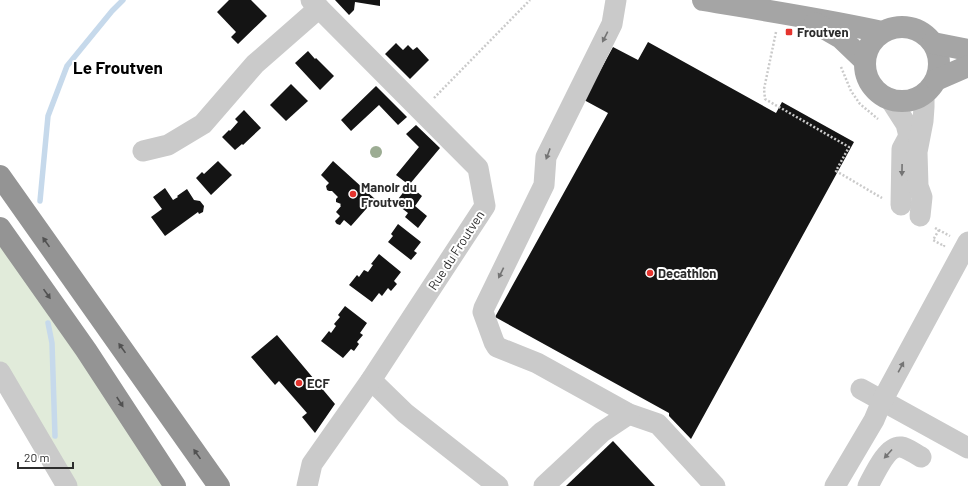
<svg xmlns="http://www.w3.org/2000/svg" width="968" height="486" font-family="Barlow,sans-serif">
	<style>
		.green { fill: #e1ebda }
		.lines { fill: none; stroke-linecap: round; stroke-linejoin: round }
		.stream { stroke: #c6d9eb; stroke-width: 5.5 }
		.building { fill: #141414 }
		.path { stroke: #cacaca; stroke-width: 2.5; stroke-dasharray: 2 2; stroke-linecap: butt }
		.minor { stroke: #cacaca; stroke-width: 21 }
		.major { stroke: #a5a5a5; stroke-width: 22 }
		.highway { stroke: #949494; stroke-width: 22 }
		.tree { fill: #9cac93 }
		.oneway { fill: #747474 }
		.oneway2 { fill: #515151 }
		.poi-dot { fill: #e5342e; stroke: #fff; stroke-width: 1.5 }
		.labels { text-anchor: middle; dominant-baseline: central; stroke-width: 4; stroke-linejoin: round; paint-order: stroke }
		.poi-label { font-size: 13px; font-weight: bold; fill: #2d2d2d; stroke: #fff; text-anchor: start }
		.street-label { font-size: 13px; fill: #2d2d2d; stroke: #fff }
		.district-label { font-size: 17px; font-weight: bold; fill: #000; stroke: #fff }
	</style>
	<rect width="100%" height="100%" fill="#fff"/>
	<polygon class="green" points="0,228 175,486 67,486 0,377"/>
	<g class="lines">
		<g class="stream">
			<polyline points="40,201 48,116 67,66 112,11 123,0"/>
			<polyline points="48,323 52,343 55,436"/>
		</g>
	</g>
	<g class="building">
		<polygon points="229,0 251,0 267,16 238,44 231,37 236,32 217,12"/>
		<polygon points="335,0 380,0 380,6 355,2 354,10 349,15"/>
		<polygon points="648,42 776,113 782,102 854,142 691,439 669,416 669,413 495,317 608,113 584,100 613,47 638,60"/>
		<polygon points="396,43 403,50 408,45 413,50 417,47 429,60 410,79 385,54"/>
		<polygon points="308,51 315,59 316,58 334,76 320,90 295,63"/>
		<polygon points="291,84 308,101 286,121 270,105"/>
		<polygon points="376,86 407,117 398,125 379,105 351,131 341,120"/>
		<polygon points="244,110 261,128 243,145 242,144 235,150 222,137 229,130 230,131 238,122 235,119"/>
		<polygon points="416,125 440,148 409,185 422,196 415,206 427,216 418,228 405,217 408,213 395,203 409,185 396,175 419,147 406,134"/>
		<polygon points="218,161 232,175 211,195 196,178 202,172 204,174"/>
		<polygon points="333,161 375,199 351,226 344,220 340,225 337,224 336,223 335,221 340,216 336,212 341,206 340,205 341,204 336,202 336,199 338,197 332,191 329,191 327,190 326,186 329,183 321,175"/>
		<polygon points="165,188 173,200 178,197 177,196 187,189 194,200 200,201 204,206 203,212 199,214 198,212 165,236 151,217 162,209 153,197"/>
		<polygon points="398,224 421,242 414,251 417,253 411,260 388,242 393,236 391,234"/>
		<polygon points="379,254 401,272 394,281 397,284 391,291 388,288 382,296 379,293 372,302 349,285 357,275 359,277 364,270 368,272 373,265 371,264"/>
		<polygon points="345,306 367,323 360,333 363,335 357,342 359,344 354,351 351,349 343,358 321,341 329,331 331,333 336,326 334,324 340,317 338,315"/>
		<polygon points="277,335 335,404 315,433 302,417 307,413 279,381 275,385 251,357"/>
		<polygon points="613,441 655,486 566,486"/>
	</g>
	<g class="lines">
		<g class="path">
			<polyline points="897,19 925,23"/>
			<polyline points="776,32 764,89 765,99 849,147 836,171 882,198"/>
			<polyline points="841,67 851,91 860,104 878,119"/>
			<polyline points="434,98 530,0"/>
			<polyline points="935,228 950,236"/>
			<polyline points="939,230 933,240 944,246 944,245"/>
		</g>
		<g class="minor">
			<polyline points="616,0 612,24 546,157 544,185 484,308 483,312 494,342 497,347 537,363 629,414 658,424 715,486"/>
			<polyline points="890,99 906,124 909,136 915,148"/>
			<polyline points="143,151 168,145 203,124 255,64 319,8"/>
			<polyline points="901,205 902,149 909,136"/>
			<polyline points="920,216 922,197 918,186 917,152 923,121 924,107 924,94"/>
			<polyline points="0,372 67,486"/>
			<polyline points="371,380 405,413 498,486"/>
			<polyline points="861,389 968,448"/>
			<polyline points="307,486 312,464 371,380 485,206 478,168 311,0"/>
			<polyline points="544,486 602,432 629,414"/>
			<polyline points="835,486 874,420 882,401 968,242"/>
			<path d="M868,486C874,475 887,445 901,447C908,448 915,454 921,457"/>
		</g>
		<g class="major">
			<path d="M703,0C763,10 823,19 882,32"/>
			<polyline points="815,23 841,38 865,61"/>
			<circle cx="902" cy="64" r="37"/>
			<polyline points="933,43 968,50"/>
			<polyline points="936,80 968,66"/>
		</g>
		<g class="highway">
			<polyline points="0,176 219,486"/>
			<polyline points="0,228 86,350 175,486"/>
		</g>
	</g>
	<circle class="tree" cx="376" cy="152" r="6"/>
	<defs><path id="oneway-solid" d="M-6-.8H1V-3.2L6.5 0L1 3.2V.8H-6Z"/></defs>
	<g class="oneway">
		<use href="#oneway-solid" transform="translate(605 37) rotate(117)"/>
		<use href="#oneway-solid" transform="translate(548 154) rotate(110)"/>
		<use href="#oneway-solid" transform="translate(902 170) rotate(91)"/>
		<use href="#oneway-solid" transform="translate(501 273) rotate(116)"/>
		<use href="#oneway-solid" transform="translate(901 367) rotate(-62)"/>
		<use href="#oneway-solid" transform="translate(888 454) rotate(132)"/>
	</g>
	<g class="oneway2">
		<use href="#oneway-solid" transform="translate(46 242) rotate(-125)"/>
		<use href="#oneway-solid" transform="translate(47 294) rotate(55)"/>
		<use href="#oneway-solid" transform="translate(122 348) rotate(-125)"/>
		<use href="#oneway-solid" transform="translate(120 402) rotate(57)"/>
		<use href="#oneway-solid" transform="translate(197 454) rotate(-125)"/>
	</g>
	<g class="poi-dot">
		<rect x="785" y="28" width="8" height="8" rx="2"/>
		<circle cx="353" cy="194" r="4"/>
		<circle cx="650" cy="273" r="4"/>
		<circle cx="299" cy="383" r="4"/>
	</g>
	<g class="labels">
		<g class="poi-label">
			<text x="797" y="32">Froutven</text>
			<text x="361" y="187">Manoir du<tspan x="361" dy="15">Froutven</tspan></text>
			<text x="658" y="273">Decathlon</text>
			<text x="307" y="383">ECF</text>
		</g>
		<g class="street-label">
			<text transform="translate(456 250) rotate(-57)">Rue du Froutven</text>
		</g>
		<g class="district-label">
			<text x="118" y="67">Le Froutven</text>
		</g>
	</g>
	<path d="M18 462v6h55v-6" fill="none" stroke="#2d2d2d" stroke-width="2"/>
	<text x="24" y="462" font-size="12" fill="#2d2d2d" stroke="#ffffff" stroke-width="3" paint-order="stroke">20 m</text>
</svg>
